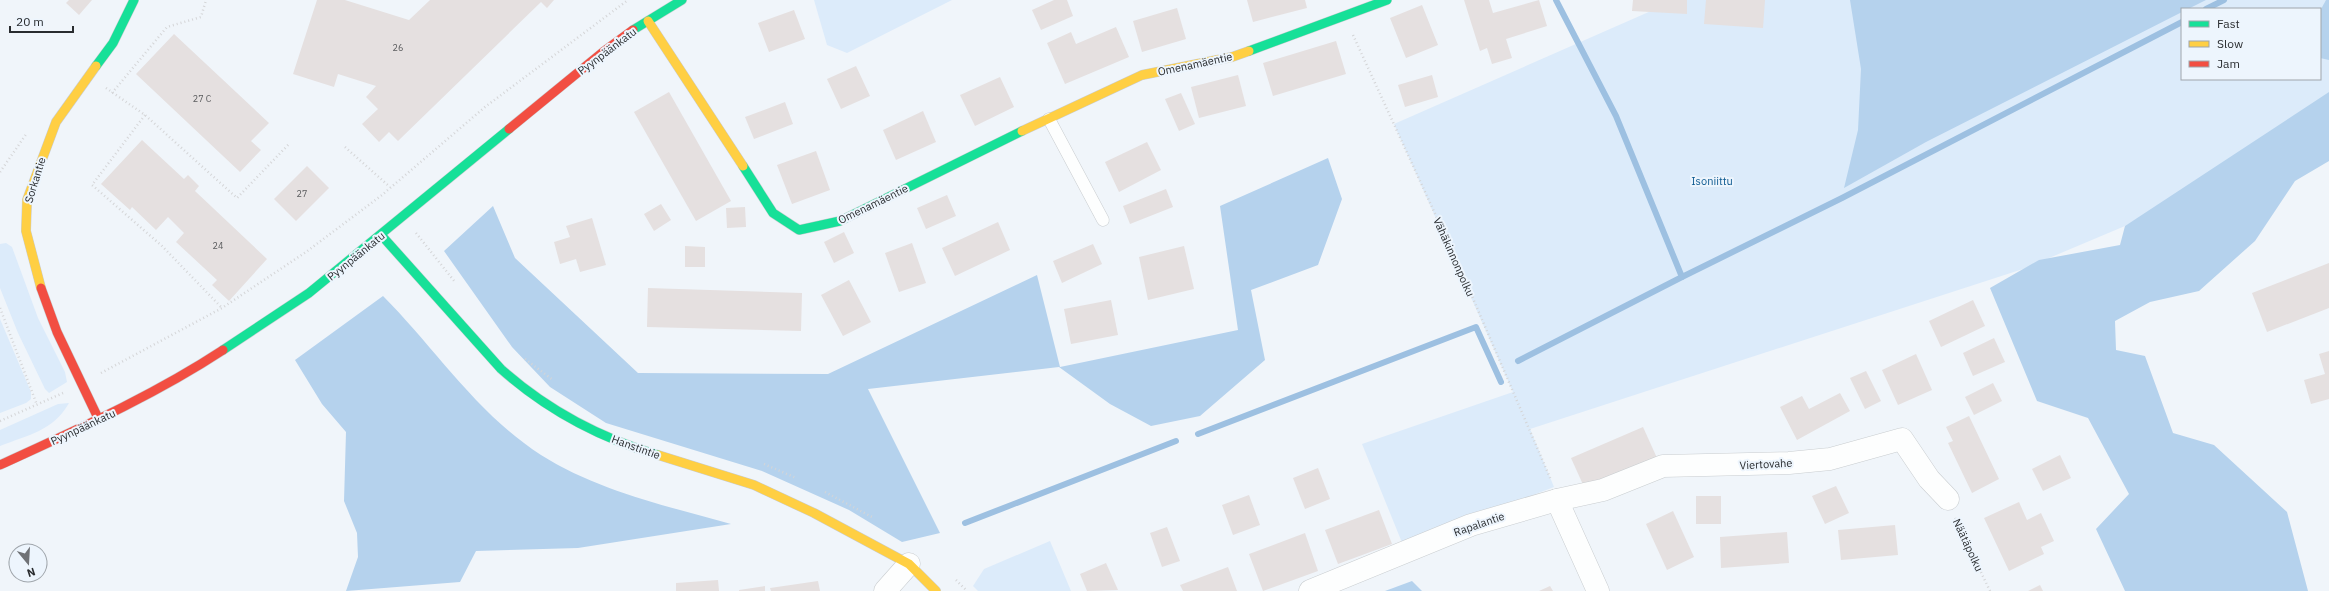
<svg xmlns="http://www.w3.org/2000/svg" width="2329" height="591" font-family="'IBM Plex Sans',sans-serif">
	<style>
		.green { fill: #dcebfa; fill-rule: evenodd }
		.forest { fill: #b5d2ed }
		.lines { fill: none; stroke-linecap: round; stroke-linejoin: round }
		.stream { stroke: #9dc0e1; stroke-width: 6 }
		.building { fill: #e5e0e0 }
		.lane-casing { stroke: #c9cdd0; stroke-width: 13 }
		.street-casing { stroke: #c9cdd0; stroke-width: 23 }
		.fast-casing { stroke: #c9cdd0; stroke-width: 10 }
		.slow-casing { stroke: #c9cdd0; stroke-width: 10 }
		.jam-casing { stroke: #c9cdd0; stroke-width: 10 }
		.path { stroke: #d4d5d7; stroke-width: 2.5; stroke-dasharray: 1 3; stroke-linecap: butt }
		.lane { stroke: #fdfefe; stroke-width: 12 }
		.street { stroke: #fdfefe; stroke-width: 22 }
		.fast { stroke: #16e098; stroke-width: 9 }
		.slow { stroke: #ffcf43; stroke-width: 9 }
		.jam { stroke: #f24e42; stroke-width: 9 }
		.labels { text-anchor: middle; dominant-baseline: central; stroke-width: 4; stroke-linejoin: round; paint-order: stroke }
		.number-label { font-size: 9px; fill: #5a5b5d }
		.street-label { font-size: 11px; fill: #292c2f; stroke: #edf5fd }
		.park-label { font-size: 11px; fill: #0d5a91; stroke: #edf5fd }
	</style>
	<rect width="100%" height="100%" fill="#f0f5fa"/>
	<g class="green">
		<polygon points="814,0 952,0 847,53 827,45"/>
		<path d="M1676,0H2329V108L2125,226L2023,269L1530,429L1554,487L1403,545L1362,444L1513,392L1394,124ZM2182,9H2320V79H2182Z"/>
		<polygon points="6,243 12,247 38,318 65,372 67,382 49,393 45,389 18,333 0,288 0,244"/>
		<polygon points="0,319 31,392 31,399 26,403 0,413"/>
		<path d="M69,403C53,431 28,435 0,446V430L58,404Z"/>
		<polygon points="1050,541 1071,591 978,591 973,586 984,569"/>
	</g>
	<g class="forest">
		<polygon points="1850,0 2206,0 2188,9 2182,9 2182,12 1926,142 1844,188 1858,130 1861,69"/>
		<polygon points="2326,0 2329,0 2329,60 2320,58 2320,11"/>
		<polygon points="2329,92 2329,161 2295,181 2255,241 2199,291 2150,302 2115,321 2116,350 2145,356 2173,433 2214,445 2287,512 2308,591 2125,591 2096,529 2129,494 2088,418 2037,401 1990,288 2039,260 2120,245 2125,226"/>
		<polygon points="1328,158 1342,199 1318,265 1251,290 1265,360 1200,416 1151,426 1110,404 1059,367 868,389 940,533 902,542 849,510 762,471 606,423 550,387 512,347 444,251 493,206 515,258 638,373 828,374 1037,275 1060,367 1238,330 1220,206"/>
		<path d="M383,296C435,348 477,414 541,455C598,491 667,506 731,524L578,548L476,551L460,582L346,591L358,557L357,533L344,501L346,432L322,404L295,360Z"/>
		<polygon points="1412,581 1422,591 1385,591"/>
	</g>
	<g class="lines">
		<g class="stream">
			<polyline points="1556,0 1616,116 1682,277 1842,198 2182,22"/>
			<polyline points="2206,9 2224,0"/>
			<polyline points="1518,361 1682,277"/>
			<polyline points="1198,434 1476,327 1501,382"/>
			<polyline points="965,523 1176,441"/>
		</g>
	</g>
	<g class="building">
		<polygon points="69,0 92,0 79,15 66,3"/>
		<polygon points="317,0 345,0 409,20 430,0 554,0 547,8 541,2 398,141 389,132 379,142 362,124 378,109 366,97 376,86 338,74 334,87 293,74"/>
		<polygon points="1054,0 1067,0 1073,16 1041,30 1032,10"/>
		<polygon points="1247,0 1305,0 1307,8 1253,22"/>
		<polygon points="1464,0 1489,0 1493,13 1539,0 1547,26 1506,39 1512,58 1492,64 1487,48 1480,51"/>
		<polygon points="1633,0 1687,0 1687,14 1632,11"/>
		<polygon points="1706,0 1765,0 1763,28 1704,24"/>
		<polygon points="1422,5 1438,45 1406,58 1390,18"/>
		<polygon points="1177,8 1186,39 1142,52 1133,21"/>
		<polygon points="794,10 805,39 769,52 758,23"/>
		<polygon points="1116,27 1129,57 1065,84 1047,43 1071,32 1076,44"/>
		<polygon points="174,34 269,123 251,141 261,150 240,172 136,74"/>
		<polygon points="1336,41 1346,74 1273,96 1263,63"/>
		<polygon points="856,66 870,96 841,109 827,79"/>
		<polygon points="1238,75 1246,106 1199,118 1191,87"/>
		<polygon points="1432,75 1438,97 1405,107 1398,85"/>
		<polygon points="1000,77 1014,107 975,126 960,95"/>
		<polygon points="669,92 731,201 696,221 634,112"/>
		<polygon points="1181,93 1195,124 1179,131 1165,99"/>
		<polygon points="785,102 793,124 754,139 745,117"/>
		<polygon points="923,111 936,142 896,160 883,130"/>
		<polygon points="142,140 184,179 188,175 199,186 195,191 267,259 229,301 212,285 217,280 176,242 184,233 168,217 156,230 132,207 130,210 101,184"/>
		<polygon points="1147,142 1161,170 1119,192 1105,162"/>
		<polygon points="816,151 830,190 792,204 777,165"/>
		<polygon points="307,166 329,188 296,221 274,199"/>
		<polygon points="1166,189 1173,207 1130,224 1123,206"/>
		<polygon points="947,195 956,216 926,229 917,208"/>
		<polygon points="661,204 671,220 654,231 644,214"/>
		<polygon points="745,207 746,227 727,228 726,208"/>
		<polygon points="592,218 606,265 580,272 576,259 560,264 554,242 570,237 566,226"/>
		<polygon points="998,222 1010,250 955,276 942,248"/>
		<polygon points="844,232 854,253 834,263 824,242"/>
		<polygon points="912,243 926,283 899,292 885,253"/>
		<polygon points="1093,244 1102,264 1062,283 1053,261"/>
		<polygon points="685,246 705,247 705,267 685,267"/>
		<polygon points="1184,246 1194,289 1148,300 1139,257"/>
		<polygon points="2329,263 2329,308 2267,332 2252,293"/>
		<polygon points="849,280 871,322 843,336 821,295"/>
		<polygon points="648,288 802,293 801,331 647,327"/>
		<polygon points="1111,300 1118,335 1071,344 1064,309"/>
		<polygon points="1973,300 1985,326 1941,347 1929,321"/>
		<polygon points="1994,338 2005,362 1973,376 1963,353"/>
		<polygon points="2329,351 2329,399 2311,404 2304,380 2325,374 2319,354"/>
		<polygon points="1916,354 1932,390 1898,405 1882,370"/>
		<polygon points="1866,371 1881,401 1865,409 1850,378"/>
		<polygon points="1993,383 2002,401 1974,415 1965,397"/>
		<polygon points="1840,393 1850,411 1797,440 1780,407 1802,396 1809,409"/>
		<polygon points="1969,416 1999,479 1972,493 1948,443 1953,441 1946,427"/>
		<polygon points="1643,427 1657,458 1585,489 1571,458"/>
		<polygon points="2060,455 2071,478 2043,491 2032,469"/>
		<polygon points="1318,468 1330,499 1305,509 1293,478"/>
		<polygon points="1836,486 1849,513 1825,524 1812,496"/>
		<polygon points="1249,495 1260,525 1233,535 1222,505"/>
		<rect x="1696" y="496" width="25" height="28"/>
		<polygon points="2019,502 2027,520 2041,513 2054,541 2041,547 2044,554 2009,571 1984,518"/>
		<polygon points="1379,510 1392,544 1338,564 1325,530"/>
		<polygon points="1673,511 1694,557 1667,570 1646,524"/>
		<polygon points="1895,525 1898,555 1841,560 1838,530"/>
		<polygon points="1167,527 1180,561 1162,567 1150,533"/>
		<polygon points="1787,532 1789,563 1721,568 1720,537"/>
		<polygon points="1305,533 1318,571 1263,591 1249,554"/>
		<polygon points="1106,563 1118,590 1087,591 1080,574"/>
		<polygon points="1228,567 1237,591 1183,591 1180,585"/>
		<polygon points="718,580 719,591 676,591 676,583"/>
		<polygon points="818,581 820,591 771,591 770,588"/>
		<polygon points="2040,585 2043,591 2028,591"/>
		<polygon points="765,586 765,591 739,591 739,590"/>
		<polygon points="1550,586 1553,591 1539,591"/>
	</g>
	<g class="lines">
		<g class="lane-casing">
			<polyline id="lane" points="1049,119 1103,220"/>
		</g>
		<g class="street-casing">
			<g id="street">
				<polyline points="1557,500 1603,490 1663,466 1789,463 1830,459 1902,439 1929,479 1948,499"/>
				<polyline points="885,591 909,564"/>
				<polyline points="1310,591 1471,525 1557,500 1598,591"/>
			</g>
		</g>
		<g class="fast-casing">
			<g id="fast">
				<polyline points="633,30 682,0"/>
				<polyline points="1249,51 1387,0"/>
				<polyline points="96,66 113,43 134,0"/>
				<polyline points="743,166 773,213 799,230 840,221 1022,131"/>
				<path d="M382,236L501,369C546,409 600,438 658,455"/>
				<polyline points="223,350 309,293 509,129"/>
			</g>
		</g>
		<g class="slow-casing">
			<g id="slow">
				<polyline points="648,21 743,166"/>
				<polyline points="1022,131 1142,75 1232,57 1249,51"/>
				<polyline points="41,288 26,231 27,200 56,122 96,66"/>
				<polyline points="658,455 754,485 814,513 909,564 936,591"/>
			</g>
		</g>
		<g class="jam-casing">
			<g id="jam">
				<polyline points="509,129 603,52 633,30"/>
				<polyline points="41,288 57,332 99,420"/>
				<path d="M0,465C76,430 153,396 223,350"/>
			</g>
		</g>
		<g class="path">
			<polyline points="1353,35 1459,266 1551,480"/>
			<polyline points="106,88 145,115 237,198 290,143"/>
			<polyline points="112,93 167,27 201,17 206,0"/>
			<polyline points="145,115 92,185 162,246 222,308"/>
			<polyline points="345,147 390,187"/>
			<polyline points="0,172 27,133"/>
			<polyline points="416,233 455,282"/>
			<polyline points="0,308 37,405"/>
			<polyline points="525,359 553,380"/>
			<polyline points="101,373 222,308 306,252 382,195 485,107 628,0"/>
			<polyline points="0,421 63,393"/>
			<polyline points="764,464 796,478"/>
			<polyline points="825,492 872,517"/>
			<polyline points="1955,518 1990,591"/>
			<polyline points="956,580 967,591"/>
		</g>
		<use href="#lane" class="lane"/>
		<use href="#street" class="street"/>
		<use href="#fast" class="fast"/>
		<use href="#slow" class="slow"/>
		<use href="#jam" class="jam"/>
	</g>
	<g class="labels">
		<g class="number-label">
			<text x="398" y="47">26</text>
			<text x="202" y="98">27 C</text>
			<text x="302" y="193">27</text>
			<text x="218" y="245">24</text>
		</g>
		<g class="street-label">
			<text transform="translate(607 51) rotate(-37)">Pyynpäänkatu</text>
			<text transform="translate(1195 64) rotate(-12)">Omenamäentie</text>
			<text transform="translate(35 180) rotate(-73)">Sorkantie</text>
			<text transform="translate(873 204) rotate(-26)">Omenamäentie</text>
			<text transform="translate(356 256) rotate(-39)">Pyynpäänkatu</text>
			<text transform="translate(1454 257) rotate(66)">Vähäkinnonpolku</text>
			<text transform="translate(83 427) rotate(-25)">Pyynpäänkatu</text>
			<text transform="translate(636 447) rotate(20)">Hanstintie</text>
			<text transform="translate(1766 464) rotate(-3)">Viertovahe</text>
			<text transform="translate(1479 524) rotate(-19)">Rapalantie</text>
			<text transform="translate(1968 545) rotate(65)">Näätäpolku</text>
		</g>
		<g class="park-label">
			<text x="1712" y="181">Isoniittu</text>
		</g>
	</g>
	<rect x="2181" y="8" width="140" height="72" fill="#edf5fd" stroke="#9fa5ab"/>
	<rect x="2189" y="21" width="20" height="6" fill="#16e098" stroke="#9fa5ab"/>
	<text x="2217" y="28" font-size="12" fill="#292c2f">Fast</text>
	<rect x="2189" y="41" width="20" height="6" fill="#ffcf43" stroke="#9fa5ab"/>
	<text x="2217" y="48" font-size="12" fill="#292c2f">Slow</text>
	<rect x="2189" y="61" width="20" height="6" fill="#f24e42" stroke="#9fa5ab"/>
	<text x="2217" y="68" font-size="12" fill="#292c2f">Jam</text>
	<g transform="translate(28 563) rotate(162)"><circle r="19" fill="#edf5fd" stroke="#9fa5ab"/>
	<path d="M0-3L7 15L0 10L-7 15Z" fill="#6f7276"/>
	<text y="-6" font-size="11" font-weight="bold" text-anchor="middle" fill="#292c2f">N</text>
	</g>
	<path d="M10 26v6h63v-6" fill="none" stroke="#292c2f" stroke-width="2"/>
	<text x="16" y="26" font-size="12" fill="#292c2f" stroke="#edf5fd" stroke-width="3" paint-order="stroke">20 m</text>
</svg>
